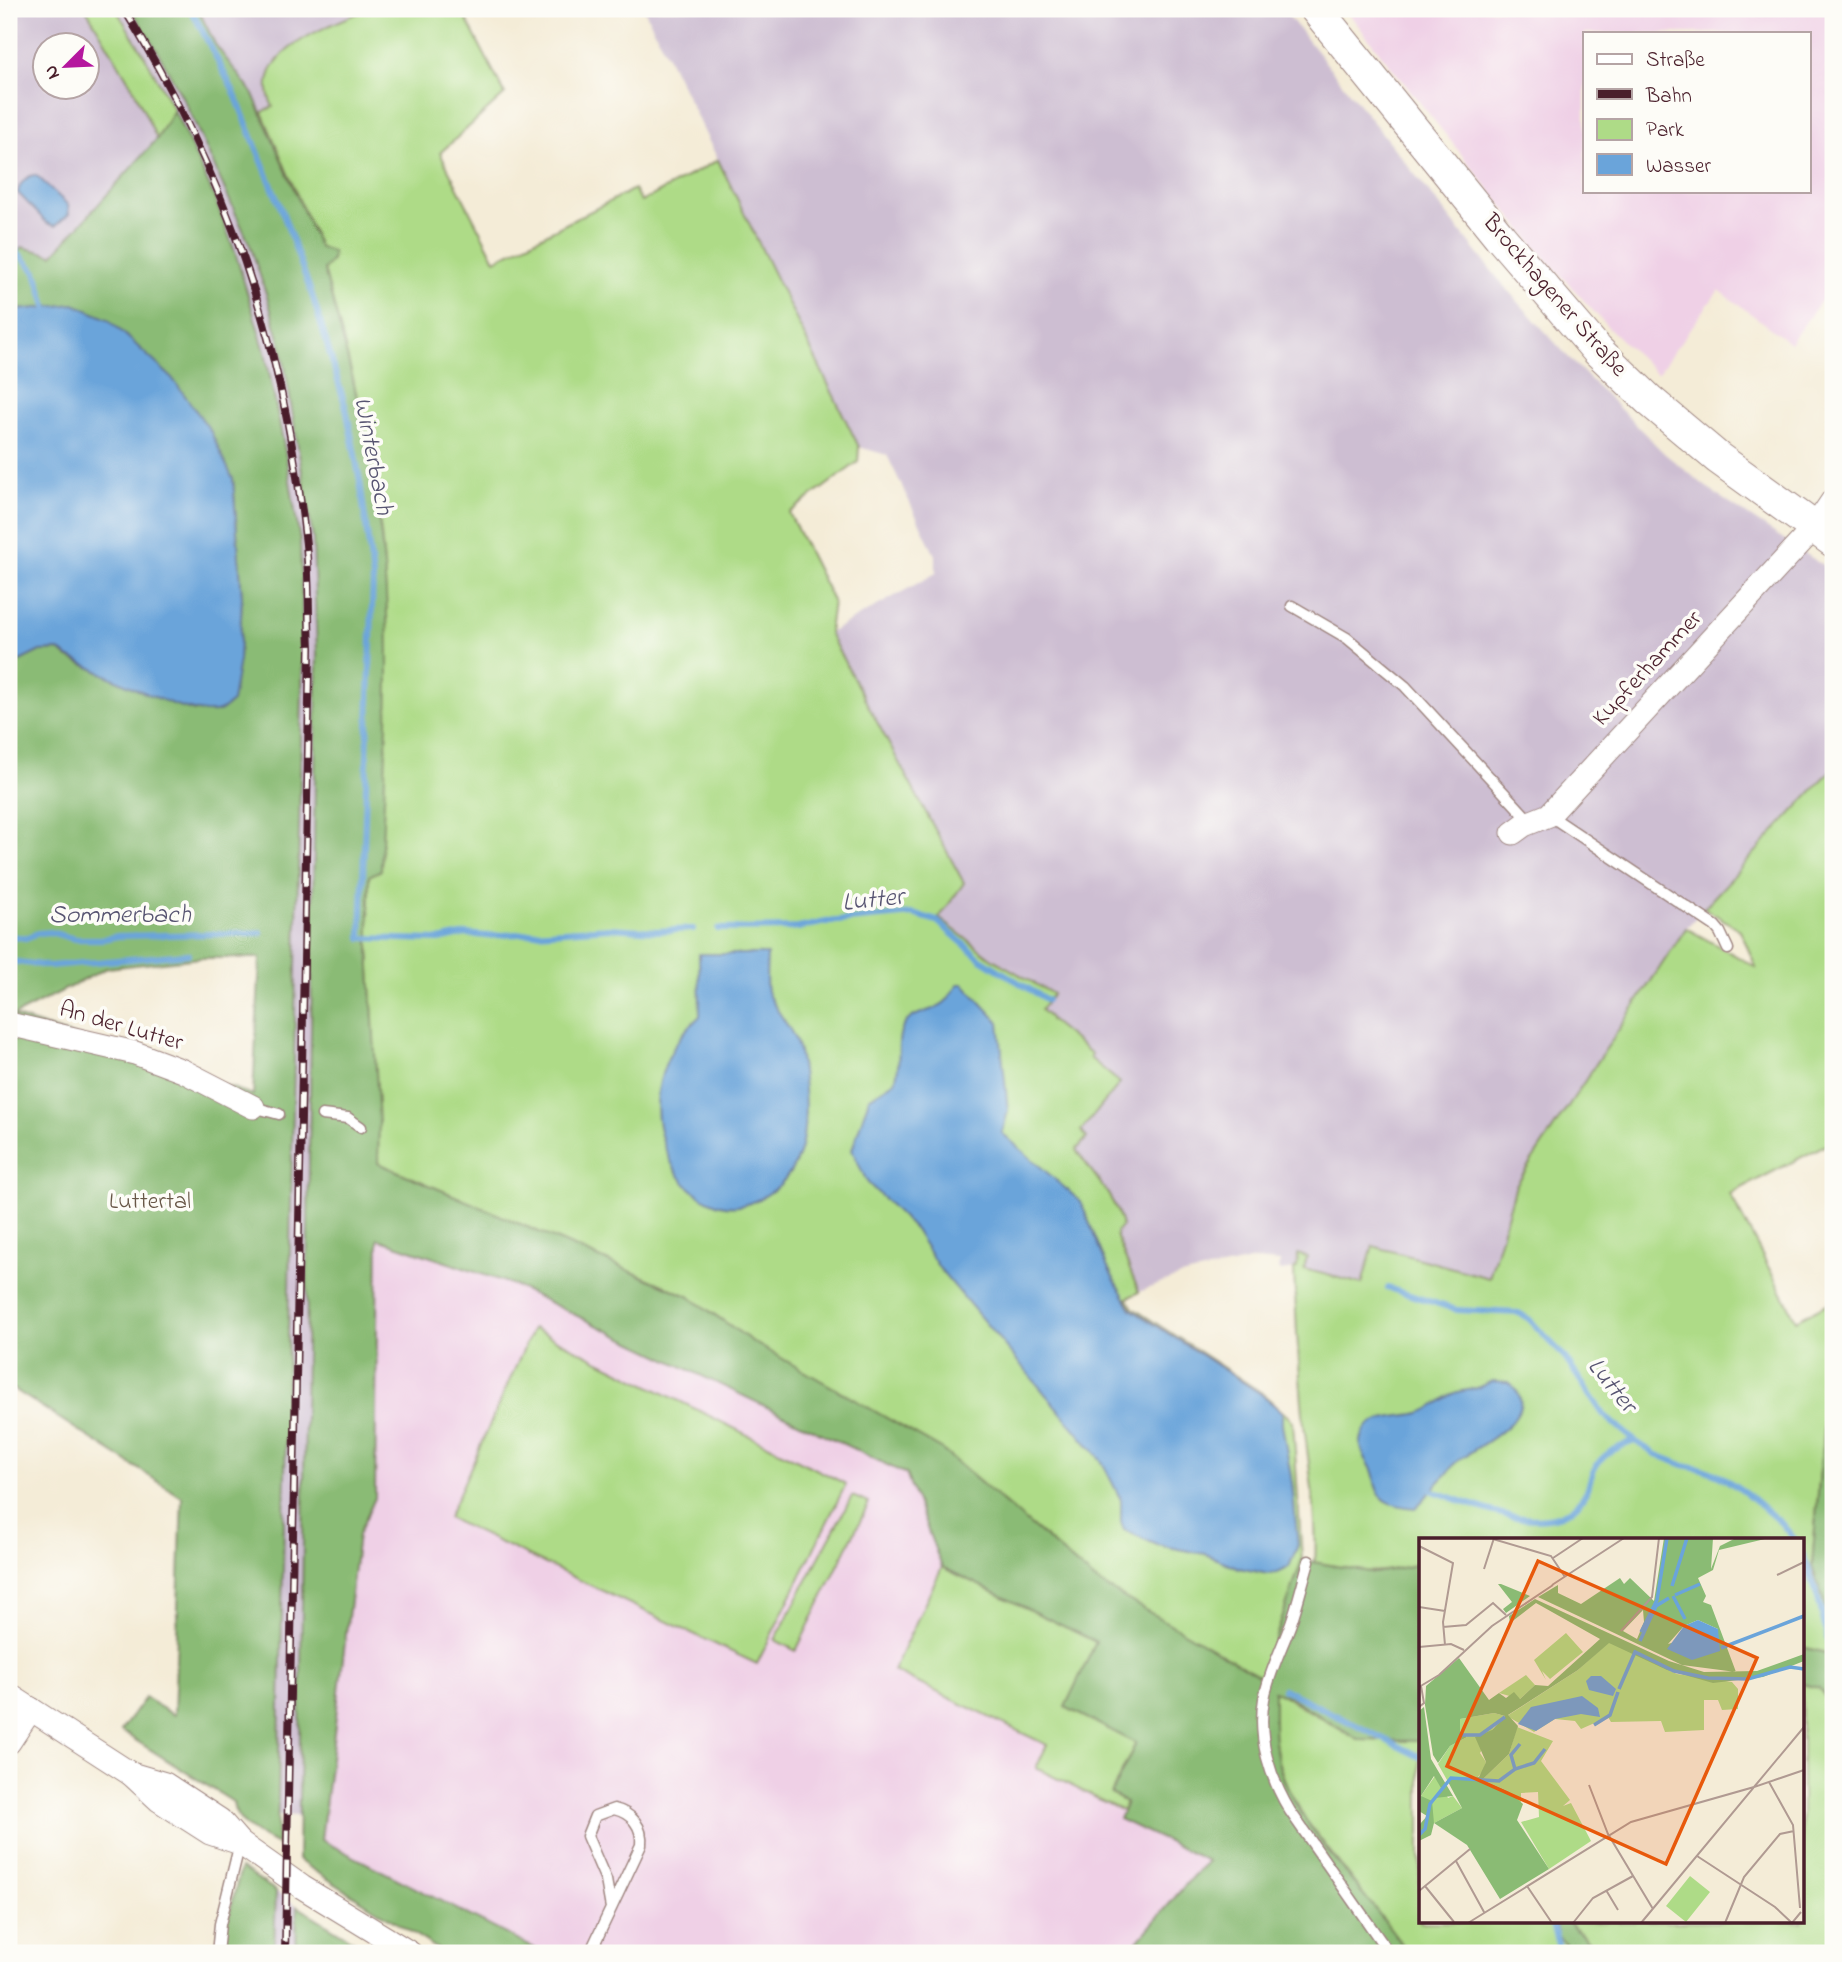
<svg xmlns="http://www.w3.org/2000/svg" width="1842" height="1962" font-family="'Indie Flower',sans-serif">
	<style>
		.built { fill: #efd0e6; fill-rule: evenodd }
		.industrial { fill: #cdbed2; fill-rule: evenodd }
		.green { fill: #aedb87; stroke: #7c7d59; stroke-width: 2 }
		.forest { fill: #8abb74; stroke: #6a6d50; stroke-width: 2; fill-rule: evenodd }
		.water { fill: #6aa4da; stroke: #5a6282; stroke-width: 2 }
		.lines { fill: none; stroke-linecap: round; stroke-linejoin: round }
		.stream { stroke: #6aa4da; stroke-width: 6 }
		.lane-casing { stroke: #9f8681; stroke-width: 13 }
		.street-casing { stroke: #9f8681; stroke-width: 25 }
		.secondary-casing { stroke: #9f8681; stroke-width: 34 }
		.lane { stroke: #fff; stroke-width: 10 }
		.street { stroke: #fff; stroke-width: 23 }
		.secondary { stroke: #fff; stroke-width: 32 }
		.rail-casing { stroke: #4a1f2b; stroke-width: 8 }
		.rail { stroke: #fdfcf7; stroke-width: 5; stroke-dasharray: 16; stroke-linecap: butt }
		.labels { text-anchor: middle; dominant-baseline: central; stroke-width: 7; stroke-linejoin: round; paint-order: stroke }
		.street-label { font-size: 24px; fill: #4a1f2b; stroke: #fdfcf7 }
		.park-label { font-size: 24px; fill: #685747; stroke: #fdfcf7 }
		.water-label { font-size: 26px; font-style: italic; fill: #575471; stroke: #fdfcf7 }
		.inset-river { fill: none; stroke: #6aa4da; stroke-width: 3.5 }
		.inset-road { fill: none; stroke: #b09a92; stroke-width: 2 }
		.view { fill: #e8590c; fill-opacity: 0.15; stroke: #e8590c; stroke-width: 3.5 }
		.inset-edge { fill: none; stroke: #4a1f2b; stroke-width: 3.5 }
	</style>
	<rect width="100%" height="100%" fill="#fdfcf7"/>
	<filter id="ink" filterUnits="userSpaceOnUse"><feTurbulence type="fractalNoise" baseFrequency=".0143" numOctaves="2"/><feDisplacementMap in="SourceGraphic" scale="14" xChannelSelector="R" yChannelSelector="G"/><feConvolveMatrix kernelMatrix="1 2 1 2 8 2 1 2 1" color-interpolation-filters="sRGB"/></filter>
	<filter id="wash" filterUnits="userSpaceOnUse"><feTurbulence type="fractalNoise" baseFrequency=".00686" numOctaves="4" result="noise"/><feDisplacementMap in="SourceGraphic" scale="28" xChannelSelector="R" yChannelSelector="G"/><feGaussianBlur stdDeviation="1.57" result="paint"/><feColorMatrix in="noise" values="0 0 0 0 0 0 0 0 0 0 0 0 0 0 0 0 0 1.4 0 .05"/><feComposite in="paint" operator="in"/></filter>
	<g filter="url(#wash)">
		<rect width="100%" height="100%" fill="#f4ecd7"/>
		<g class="built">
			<path d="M1345,9H1833V285L1790,343L1719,290L1657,374L1606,325L1533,244ZM1585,33H1809V191H1585Z"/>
			<polygon points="377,1239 511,1284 906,1475 943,1568 1126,1802 1119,1819 1209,1861 1192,1877 1128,1953 543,1953 321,1840 358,1534 375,1498"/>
		</g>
		<g class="industrial">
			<path d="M9,9H86L133,88L157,139L52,255L22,247L9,262ZM46,46H88V88H46Z"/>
			<polygon points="116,9 131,9 157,50 187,106 250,245 282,349 313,539 317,654 299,1816 278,1815 303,643 300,541 266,356 235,252 213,194 174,110 143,53"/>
			<polygon points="198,9 367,9 299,41 284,53 269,73 267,94 273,107 262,112 253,94 215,44"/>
			<polygon points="644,9 1283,9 1503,285 1570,359 1665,454 1714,493 1833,572 1833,768 1686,928 1516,1185 1489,1278 1373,1246 1363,1284 1304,1269 1298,1254 1297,1269 1279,1271 1280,1262 1255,1260 1180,1276 1139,1292 1117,1238 1105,1190 1076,1150 1081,1132 1089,1058 1092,1054 1049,1020 1050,1018 1040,1010 1053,995 991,958 939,917 964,883 829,633 936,573 936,557 887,455 859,447"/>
			<polygon points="276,1891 297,1906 296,1953 274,1953"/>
		</g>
		<g class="green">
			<polygon points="86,9 116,9 143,53 174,110 157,139 133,88"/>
			<path d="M367,9H461L505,94L440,153L495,260L634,189L641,202L718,160L859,447L858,462L789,513L833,601L829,633L964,883L939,918L991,958L1053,994L1041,1010L1050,1018V1020L1092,1054L1090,1058L1120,1083L1081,1131L1087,1138L1076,1150C1092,1173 1116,1198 1122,1226L1116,1232L1117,1238L1139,1292L1127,1298L1133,1308L1262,1393L1293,1421L1302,1560L1263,1678L1097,1582L941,1449L753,1342L688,1296L378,1163C379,1068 366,973 369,877C372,796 385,715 387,634C388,617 385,599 385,581C379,474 353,373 324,270L332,260L319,247L262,112L273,107C246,52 330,26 367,9Z"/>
			<path d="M1833,768V1141L1730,1194L1796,1320L1833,1301V1395L1824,1421L1812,1565L1823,1598L1833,1641L1826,1653L1802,1647V1540H1420V1564C1374,1576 1361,1572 1315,1563C1318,1516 1309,1470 1304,1424C1299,1373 1296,1321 1294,1269L1297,1268L1298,1254L1307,1257L1304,1269L1362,1284L1373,1246L1489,1278L1516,1185L1686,928L1756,967L1740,930L1704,908Z"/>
			<polygon points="533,1328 846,1484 757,1664 448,1518"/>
			<polygon points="852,1496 869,1503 796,1651 775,1640"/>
			<polygon points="942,1567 1097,1642 1136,1743 1111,1794 1126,1802 1122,1811 1036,1768 1047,1745 893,1671"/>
			<polygon points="1802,1684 1819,1688 1833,1710 1833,1953 1600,1953 1568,1922 1802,1922"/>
			<polygon points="1274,1690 1358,1740 1420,1741 1420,1922 1555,1922 1558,1936 1566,1944 1558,1953 1408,1953 1306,1820 1287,1787 1278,1761 1273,1729"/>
		</g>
		<g class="forest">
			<path d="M131,9H198L215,44L253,94L319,247L333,252L332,260L324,270C350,363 372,450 382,546C394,653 385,762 381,870L369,876V951L379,1122L378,1163L688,1296L753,1342L941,1449L1097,1582L1262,1677L1302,1560L1375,1573L1420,1564V1741L1358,1740L1291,1698L1274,1691C1274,1715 1273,1738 1278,1761C1294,1827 1371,1895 1408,1953H1128L1192,1877L1208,1861L1119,1819L1126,1802L1111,1794L1136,1743L1065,1707L1096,1642L942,1567L906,1474L511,1284L378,1239L375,1498L358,1535L321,1840L543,1953H444L298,1860L317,654L313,539L282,349L268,300L250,245L187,106L157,50Z"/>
			<path d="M174,110L213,194L235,252L265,352L285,451L300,541L303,643L277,1845C260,1836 234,1824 233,1802L121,1731L145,1698L174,1715L182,1497L9,1386V659L18,662L40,651L59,650L68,658L166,701L194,711L218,712L239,660L242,597L233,479L26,309L9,311V262L22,247L53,255L157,139ZM200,958H260L253,1095L13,1016L107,968Z"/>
			<polygon points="1833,1395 1833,1710 1819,1688 1802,1684 1802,1647 1826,1653 1833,1641 1823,1598 1812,1566 1824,1421"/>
			<polygon points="241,1868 276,1891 274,1953 224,1953 226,1926"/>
			<polygon points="297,1906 373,1953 296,1953"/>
			<polygon points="1555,1922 1568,1922 1600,1953 1558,1953 1566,1944 1557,1936"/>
		</g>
		<g class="water">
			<path d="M36,175L68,205L69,214L55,226L47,223L18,193C19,184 27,175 36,175Z"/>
			<path d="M74,304L108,319L172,378L210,430L233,479L242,597L239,660L232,702C228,705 223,710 219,711C191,721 98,670 68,657L59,650L40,651L18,662L9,659V311Z"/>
			<path d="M699,954H767C767,965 765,980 767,991C769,1000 788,1024 794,1037C801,1052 802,1072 804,1089C808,1138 802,1183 750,1203C726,1212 705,1202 688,1186C676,1175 669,1159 664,1145C647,1097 663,1049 700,1016Z"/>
			<path d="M958,984H964L999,1022L1008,1111L1002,1133L1081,1202L1107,1266L1131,1309L1261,1394L1282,1412V1424L1292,1482L1298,1545L1289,1567L1277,1573L1268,1574L1239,1568L1205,1554L1157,1545L1124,1530L1121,1522V1500L1101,1460L939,1268L915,1230L867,1182L852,1150L869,1098L895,1081C902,1064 895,1040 903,1027C911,1011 933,1013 945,1002C950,998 954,989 958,984Z"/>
			<path d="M1493,1381L1508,1382C1550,1414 1475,1446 1455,1463C1451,1467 1449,1473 1445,1476C1434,1486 1427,1498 1415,1508C1392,1506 1376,1502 1374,1476C1372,1464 1359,1455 1361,1441C1365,1413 1401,1418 1420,1413C1432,1410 1441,1400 1452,1394C1459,1390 1466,1391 1473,1389C1480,1388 1486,1383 1493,1381Z"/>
		</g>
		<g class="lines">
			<g class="stream">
				<polyline points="191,9 234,92 282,211 313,298 346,408 360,481 373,577 361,938 439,940 466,934 487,936 610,928 657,931 693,929"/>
				<polyline points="9,243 36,272 48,313"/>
				<polyline points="718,929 798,928 826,922 913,914 937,921 981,959 1047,1000"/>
				<polyline points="9,936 26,938 38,933 50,932 75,939 103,939 118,936 261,933"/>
				<polyline points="9,961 49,966 188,954"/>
				<polyline points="1388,1288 1457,1310 1519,1313 1529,1319 1563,1355 1603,1414 1635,1441 1655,1454 1683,1465 1700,1468 1719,1475 1746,1493 1781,1523 1795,1540"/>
				<path d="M1433,1491C1474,1504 1558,1546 1586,1492C1589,1486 1590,1479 1593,1472C1600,1454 1618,1447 1635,1441"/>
				<path d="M1802,1553C1818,1589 1825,1626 1833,1665"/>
				<polyline points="1283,1689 1420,1757"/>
				<polyline points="1551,1922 1561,1953"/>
			</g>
		</g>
	</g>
	<g filter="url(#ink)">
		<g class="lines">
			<g class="lane-casing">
				<g id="lane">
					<polyline points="1292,606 1347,638 1405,686 1531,822"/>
					<polyline points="1549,815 1715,926 1720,932 1728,949"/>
					<polyline points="253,1107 279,1114"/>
					<polyline points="322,1115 348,1118 361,1127"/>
					<path d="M1309,1561C1303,1581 1298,1603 1291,1623C1282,1648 1269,1672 1264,1699C1257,1738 1270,1778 1290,1811L1389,1953"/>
					<polyline points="217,1953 220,1924 240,1843"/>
					<path d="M590,1953L641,1845C643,1827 632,1813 614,1809L595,1816L587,1836L606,1880L611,1908"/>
				</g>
			</g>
			<g class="street-casing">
				<g id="street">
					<polyline points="1513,833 1524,825 1549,815 1814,528 1833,500"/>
					<polyline points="9,1024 135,1053 183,1071 253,1107"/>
					<polyline points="9,1695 131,1774 159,1800 182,1815 210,1833 240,1843"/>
					<polyline points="9,1742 31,1709"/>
					<polyline points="131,1774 165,1784 220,1820 240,1843 302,1887 410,1953"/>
				</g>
			</g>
			<g class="secondary-casing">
				<polyline id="secondary" points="1316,9 1501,238 1597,350 1649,400 1718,458 1833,541"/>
			</g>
			<use href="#lane" class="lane"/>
			<use href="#street" class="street"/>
			<use href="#secondary" class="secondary"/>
			<g class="rail-casing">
				<path id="rail" d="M124,9C227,177 283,341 305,536C310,573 308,611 310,648L285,1953"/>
			</g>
			<use href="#rail" class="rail"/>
		</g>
	</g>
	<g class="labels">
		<g class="street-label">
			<text transform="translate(1554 296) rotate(49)">Brockhagener Straße</text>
			<text transform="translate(1648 669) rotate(-47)">Kupferhammer</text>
			<text transform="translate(121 1027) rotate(16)">An der Lutter</text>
		</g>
		<g class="park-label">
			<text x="150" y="1202">Luttertal</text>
		</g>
		<g class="water-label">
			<text transform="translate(372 456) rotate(79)">Winterbach</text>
			<text transform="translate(873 901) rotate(-6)">Lutter</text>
			<text x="120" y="916">Sommerbach</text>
			<text transform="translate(1611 1386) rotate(51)">Lutter</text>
		</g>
	</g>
	<g transform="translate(1419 1538)">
		<rect width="385" height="385" fill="#f4ecd7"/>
		<path d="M147,95L164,114L131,141L123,133L127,142L115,122ZM190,104L258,136L313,144L319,151V171L303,172L299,162H285V192L246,194L242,183L192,184L189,179L162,191L156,183L136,181L115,194L88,178L159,132ZM107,137L116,147L101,161L80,155ZM75,175L86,178L77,185L61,215L67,224L64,233L59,239L28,242L19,226L31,208L48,199L41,193V181ZM98,189L134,203L122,223L151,262L144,268L152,265L172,303L130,331L102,284L120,279L119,254L102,255V266L89,253L63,242L90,216ZM16,238L29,260L34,258L43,270L15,285L2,258ZM271,338L291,354L267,384L247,368Z" fill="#aedb87"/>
		<path d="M245,0H294L292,31L301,8L317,0H350L300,12L294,32L279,40L287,58L284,64L292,67L317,134L263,127L119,59L139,47V55L162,66L201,40L205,46L211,40L235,63ZM224,72L225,84L218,101L204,93ZM279,82L299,91L249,106L265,88ZM79,46H82L111,58L87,75L84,71L93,64ZM116,61L250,123L285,134L338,133L385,116V123L344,139L294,145L248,132L190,105L159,132L89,177L99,188L90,216L63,242L89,253L104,266L98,282L130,331L81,361L48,307L15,285L12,297L0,303L1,286L8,278L0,273V173L5,169L12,221L34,258L16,260L22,250L15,238L2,258L13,263L15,285L43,270L28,242L60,239L67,224L56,199L73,192L86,178L75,175L41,181V193L48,199L31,208L19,225L14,217L6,167L7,148L40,120L70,162L80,155L87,160L95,154L101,161L116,147L129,148L181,101L117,65L91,85L90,78Z" fill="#8abb74" fill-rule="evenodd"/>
		<path d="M279,82L299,91L301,113L273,122L248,111L265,88ZM172,138H182L197,151L194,158L170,152L167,143ZM163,158L179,170L181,179L162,176L136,181L117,193L99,186L112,169Z" fill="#6aa4da"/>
		<path class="inset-river" d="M253,48L268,0M256,57L281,46M254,58L266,81M222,94L238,62L248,0M221,103L237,68L250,60M302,110L385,78M200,151L216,114L255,133L289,140L329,141L371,129L385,131M175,187L191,177L199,154M40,197H61L86,179M96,231L92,217L101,206M0,297L6,291L11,266L32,240L80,243L96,231L115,225L126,211"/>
		<path class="inset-road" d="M74,1L132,18L146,39M0,8L34,25L24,84L26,107M134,20L164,0M65,31L75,0M358,37L385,24M133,47L205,0M0,69L26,73M24,89L47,87L74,65L87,77M202,93L233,59L240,0M0,109L32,106L45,112M0,149L20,137L73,88L134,47M0,169L5,165L2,148M350,244L374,287L381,370M170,247L189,296L234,371M278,318L356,369L373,385L382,374M37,323L65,374M6,348L35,384M108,348L133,385M187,352L199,372M0,353L51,311M49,385L212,284L335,249L385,189M154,385L174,360L214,338M222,385L335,249L385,232M306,385L325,339L361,296L375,293"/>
		<path class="view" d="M119,23L338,120L247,326L28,228Z"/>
		<rect width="385" height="385" class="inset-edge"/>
	</g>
	<rect width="1842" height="1962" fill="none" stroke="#fdfcf7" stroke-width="35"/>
	<rect x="1583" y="32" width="228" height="161" fill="#fdfcf7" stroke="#b5a4a5" stroke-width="2"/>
	<rect x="1597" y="54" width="35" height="10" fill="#ffffff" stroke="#b5a4a5" stroke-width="2"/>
	<text x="1646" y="66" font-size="21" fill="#4a1f2b">Straße</text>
	<rect x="1597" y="89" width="35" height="10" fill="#4a1f2b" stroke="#b5a4a5" stroke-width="2"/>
	<text x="1646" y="102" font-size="21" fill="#4a1f2b">Bahn</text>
	<rect x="1597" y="119" width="35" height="21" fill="#aedb87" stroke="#b5a4a5" stroke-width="2"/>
	<text x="1646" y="136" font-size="21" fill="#4a1f2b">Park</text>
	<rect x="1597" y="154" width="35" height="21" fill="#6aa4da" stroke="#b5a4a5" stroke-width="2"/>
	<text x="1646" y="172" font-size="21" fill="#4a1f2b">Wasser</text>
	<g transform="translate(66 66) rotate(246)"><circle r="33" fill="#fdfcf7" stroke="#b5a4a5" stroke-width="2"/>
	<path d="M0-5L12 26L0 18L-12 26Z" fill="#b5179e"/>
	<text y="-10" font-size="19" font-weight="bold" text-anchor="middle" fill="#4a1f2b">N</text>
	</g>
</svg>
